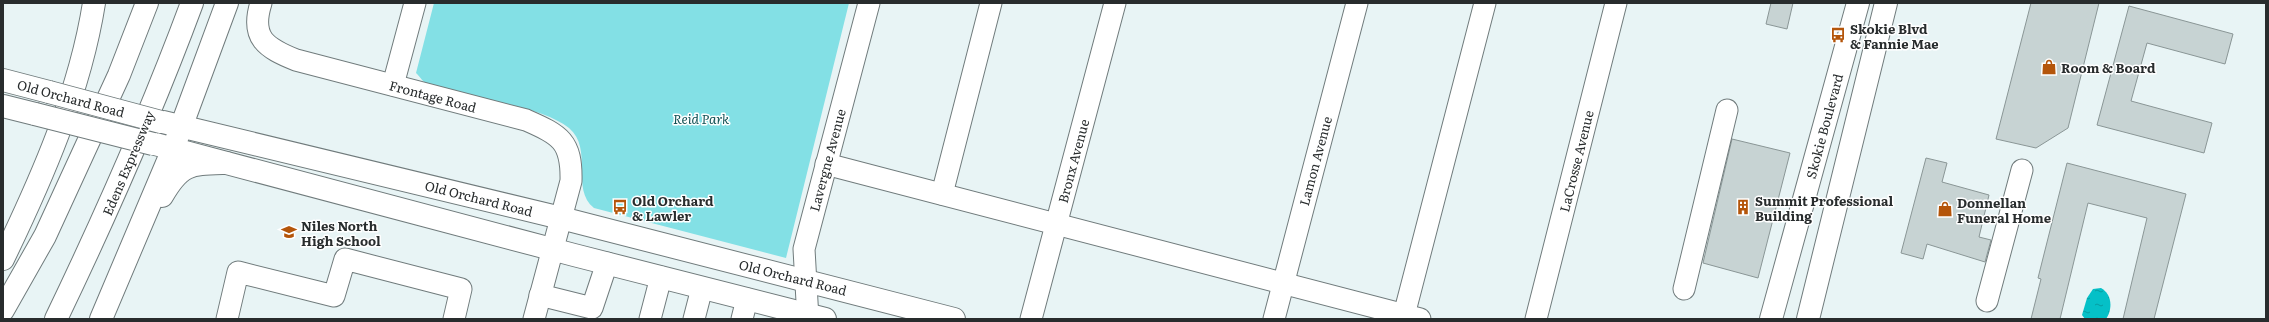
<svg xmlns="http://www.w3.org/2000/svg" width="2269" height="322" font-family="Literata,serif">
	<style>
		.green { fill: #83e0e5 }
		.water { fill: url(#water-ripples) }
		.building { fill: #c7d3d3; stroke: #8a9696 }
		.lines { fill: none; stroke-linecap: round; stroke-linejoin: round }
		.minor-casing { stroke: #707b7c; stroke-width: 23 }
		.major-casing { stroke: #707b7c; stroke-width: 24 }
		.highway-casing { stroke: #707b7c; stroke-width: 24 }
		.minor { stroke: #fff; stroke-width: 21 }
		.major { stroke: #fff; stroke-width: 22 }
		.highway { stroke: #fff; stroke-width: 22 }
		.major-bridge-casing { stroke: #707b7c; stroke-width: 24; stroke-linecap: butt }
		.major-bridge { stroke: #fff; stroke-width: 22 }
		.labels { text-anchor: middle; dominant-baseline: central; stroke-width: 3; stroke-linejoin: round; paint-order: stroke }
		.poi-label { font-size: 13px; font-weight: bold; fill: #282c2d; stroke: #fff; text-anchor: start }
		.street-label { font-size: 13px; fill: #282c2d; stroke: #fff }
		.park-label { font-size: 13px; font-style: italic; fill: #125255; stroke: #fff }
	</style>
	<defs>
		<pattern id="water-ripples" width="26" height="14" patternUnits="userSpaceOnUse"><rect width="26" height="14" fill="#05c0c7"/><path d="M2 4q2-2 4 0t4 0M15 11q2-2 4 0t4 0" fill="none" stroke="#069ca2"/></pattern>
	</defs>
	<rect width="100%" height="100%" fill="#e8f4f5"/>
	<path class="green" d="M434,3H849L786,258L594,208C570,189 594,149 569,128C544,108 487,100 456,93C448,91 436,90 429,86C424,83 420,77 416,73Z"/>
	<path class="water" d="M2101,288C2112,294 2113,309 2106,319H2085L2082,315L2087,298L2093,289Z"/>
	<g class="building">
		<polygon points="1771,3 1793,3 1787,29 1766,24"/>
		<polygon points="2031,3 2099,3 2068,128 2036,148 1996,139"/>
		<polygon points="2129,6 2233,34 2225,64 2147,43 2131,101 2212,123 2204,153 2097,125"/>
		<polygon points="1732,139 1790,153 1758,278 1703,263"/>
		<polygon points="1926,158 1947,163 1942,182 1989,195 1979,237 1991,240 1985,262 1927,244 1923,259 1901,253"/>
		<polygon points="2067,163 2186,194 2154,319 2123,319 2147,218 2088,203 2060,319 2031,319 2041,279 2038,278"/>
	</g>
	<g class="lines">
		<g class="minor-casing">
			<g id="minor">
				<path d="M261,3C250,38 266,48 296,60L526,120C560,135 572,141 571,181L534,319"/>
				<polyline points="393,85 415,3"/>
				<polyline points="826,164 1420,319"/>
				<polyline points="942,194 991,3"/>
				<polyline points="1684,289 1727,110"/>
				<polyline points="540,295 592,308 607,263"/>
				<polyline points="1987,301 2022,170"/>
				<polyline points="1404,315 1485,3"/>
				<polyline points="227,319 238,272 334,296 345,259 461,289 454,319"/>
				<polyline points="650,319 661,277"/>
				<polyline points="694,319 702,288"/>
				<polyline points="742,319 747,299"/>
				<polyline points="808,319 804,249 869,3"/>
				<polyline points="1031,319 1115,3"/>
				<polyline points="1274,319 1357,3"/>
				<polyline points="1536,319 1616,3"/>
			</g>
		</g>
		<g class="major-casing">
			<g id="major">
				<polyline points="3,80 49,92"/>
				<polyline points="3,106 35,114"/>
				<polyline points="163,122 561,218 954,319"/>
				<polyline points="155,144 574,255 825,319"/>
				<polyline points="1771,319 1858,3"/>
				<polyline points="1808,319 1886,3"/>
			</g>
		</g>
		<g class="highway-casing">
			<g id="highway">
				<path d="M162,196C181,163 190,164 226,163"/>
				<path d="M3,259C42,178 80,92 94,3"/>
				<polyline points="3,310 45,236 119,75 147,3"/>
				<path d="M56,319C106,215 152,111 192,3"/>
				<polyline points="101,319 173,149 227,3"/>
			</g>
		</g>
		<use href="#minor" class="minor"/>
		<use href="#major" class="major"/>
		<use href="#highway" class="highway"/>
		<g class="major-bridge-casing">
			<g id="major-bridge">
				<polyline points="49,92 161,122"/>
				<polyline points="35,114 153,144"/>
			</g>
		</g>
		<use href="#major-bridge" class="major-bridge"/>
	</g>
	<defs>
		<g id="bus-bare" transform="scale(1.2)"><path d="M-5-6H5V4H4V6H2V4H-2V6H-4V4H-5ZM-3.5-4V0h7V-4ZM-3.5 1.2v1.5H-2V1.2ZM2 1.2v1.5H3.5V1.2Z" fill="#b4550a" stroke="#fff" stroke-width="2.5" paint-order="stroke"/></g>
		<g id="shop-bare" transform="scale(1.2)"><path d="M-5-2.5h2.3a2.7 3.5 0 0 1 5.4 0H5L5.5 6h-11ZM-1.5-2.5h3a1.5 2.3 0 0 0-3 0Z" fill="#b4550a" stroke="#fff" stroke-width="2.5" paint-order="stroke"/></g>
		<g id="building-bare" transform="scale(1.2)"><path d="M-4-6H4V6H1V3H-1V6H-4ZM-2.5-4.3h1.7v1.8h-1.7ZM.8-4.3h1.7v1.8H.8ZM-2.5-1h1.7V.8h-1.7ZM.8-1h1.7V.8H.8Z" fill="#b4550a" stroke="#fff" stroke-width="2.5" paint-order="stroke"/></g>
		<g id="school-bare" transform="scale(1.2)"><path d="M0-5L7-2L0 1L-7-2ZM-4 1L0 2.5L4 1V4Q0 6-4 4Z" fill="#b4550a" stroke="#fff" stroke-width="2.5" paint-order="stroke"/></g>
	</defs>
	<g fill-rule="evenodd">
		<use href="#bus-bare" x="1838" y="35"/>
		<use href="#shop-bare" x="2049" y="67"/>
		<use href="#bus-bare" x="620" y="207"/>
		<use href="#building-bare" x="1743" y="207"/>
		<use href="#shop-bare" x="1945" y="209"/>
		<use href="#school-bare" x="289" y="232"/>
	</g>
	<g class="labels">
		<g class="poi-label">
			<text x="1850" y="28">Skokie Blvd<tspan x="1850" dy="15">&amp; Fannie Mae</tspan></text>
			<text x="2061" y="67">Room &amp; Board</text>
			<text x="632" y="200">Old Orchard<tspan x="632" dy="15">&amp; Lawler</tspan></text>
			<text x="1755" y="200">Summit Professional<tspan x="1755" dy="15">Building</tspan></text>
			<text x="1957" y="202">Donnellan<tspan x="1957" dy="15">Funeral Home</tspan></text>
			<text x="301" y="225">Niles North<tspan x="301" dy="15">High School</tspan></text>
		</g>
		<g class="street-label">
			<text transform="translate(433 96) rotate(15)">Frontage Road</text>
			<text transform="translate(71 98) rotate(15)">Old Orchard Road</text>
			<text transform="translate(1824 126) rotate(-75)">Skokie Boulevard</text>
			<text transform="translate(827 160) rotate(-75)">Lavergne Avenue</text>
			<text transform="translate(1073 161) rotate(-75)">Bronx Avenue</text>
			<text transform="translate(1315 161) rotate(-75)">Lamon Avenue</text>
			<text transform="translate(1576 161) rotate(-76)">LaCrosse Avenue</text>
			<text transform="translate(128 163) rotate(-67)">Edens Expressway</text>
			<text transform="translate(479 198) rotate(14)">Old Orchard Road</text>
			<text transform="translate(793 277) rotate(14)">Old Orchard Road</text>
		</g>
		<g class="park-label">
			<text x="701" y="118">Reid Park</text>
		</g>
	</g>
	<rect width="2269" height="322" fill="none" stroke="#282c2d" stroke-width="8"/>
</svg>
